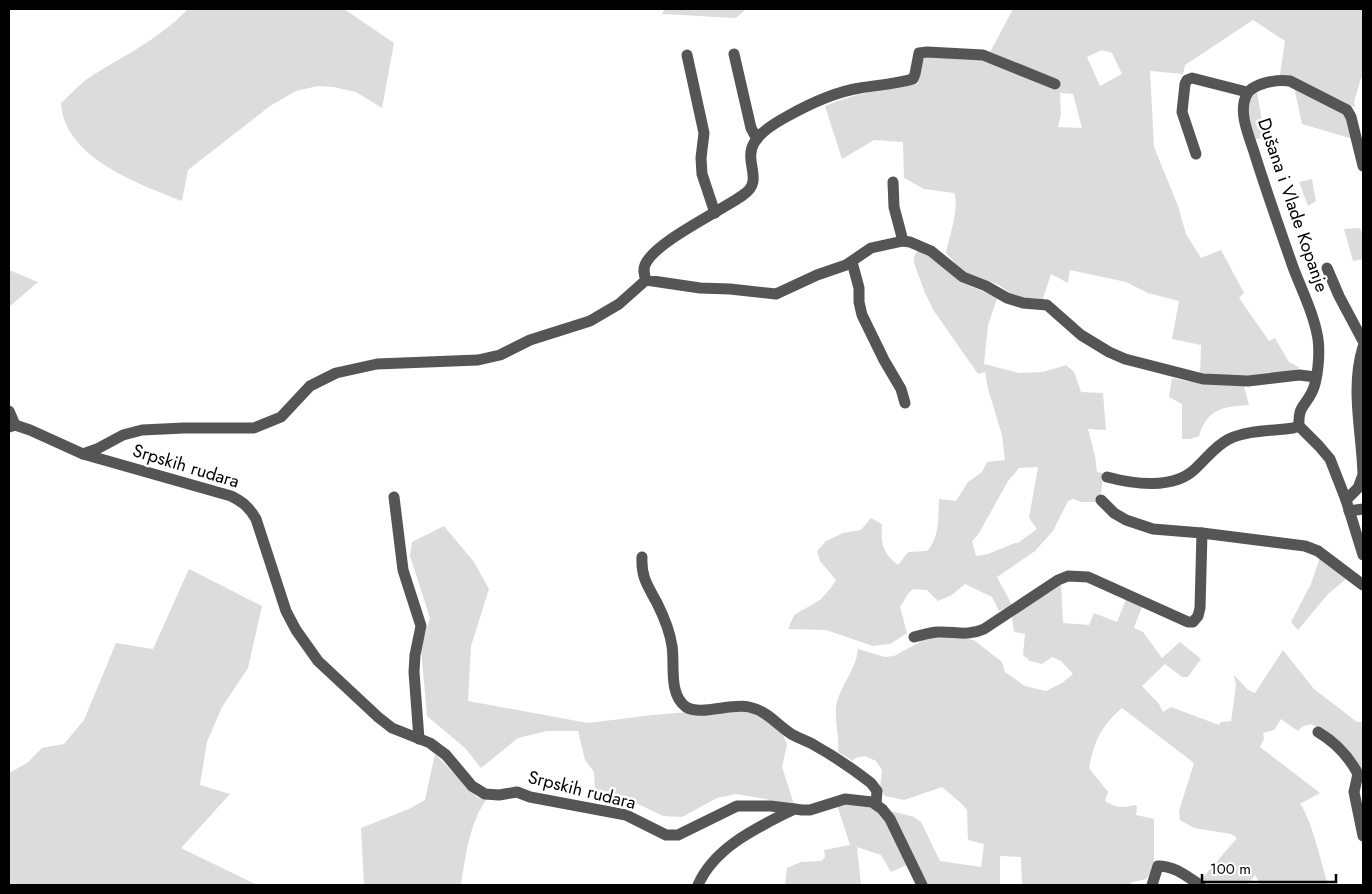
<svg xmlns="http://www.w3.org/2000/svg" width="1372" height="894" font-family="Jost,sans-serif">
	<style>
		.green { fill: #dcdcdc; fill-rule: evenodd }
		.lines { fill: none; stroke-linecap: round; stroke-linejoin: round }
		.minor { stroke: #555; stroke-width: 11 }
		.labels { text-anchor: middle; dominant-baseline: central; stroke-width: 5; stroke-linejoin: round; paint-order: stroke }
		.street-label { font-size: 18px; fill: #000; stroke: #fff }
	</style>
	<rect width="100%" height="100%" fill="#fff"/>
	<g class="green">
		<path d="M188,9H344L394,43L382,108L356,92L334,87L318,86L296,91L270,106L188,170L182,201C139,184 64,158 61,103C70,95 78,86 87,79C124,55 157,41 188,9Z"/>
		<polygon points="665,9 746,9 736,18 662,14"/>
		<path d="M1013,9H1363V78H1361L1354,102L1355,107L1336,101L1291,77L1280,75L1285,41L1253,20L1185,65L1183,74L1150,71L1154,147L1178,206L1186,234L1201,258L1221,250L1244,293L1239,298L1269,341L1275,338L1289,362L1300,368L1274,375L1200,376L1201,345L1172,339L1179,301L1148,293L1126,282L1070,270L1068,283L1051,274L1043,299L1015,297L999,285L989,281L977,279L963,272L946,253C949,239 960,205 954,193L924,189L904,178L903,142L874,140L842,159L825,106C855,93 886,88 918,84L920,57L989,54ZM1102,50L1112,53L1122,74L1100,86L1087,57ZM1060,93L1073,94L1082,128L1058,127L1061,114Z"/>
		<polygon points="1294,87 1346,116 1353,139 1302,124"/>
		<polygon points="1257,92 1265,138 1255,139 1247,114 1247,102"/>
		<polygon points="1312,179 1316,201 1308,206 1299,182"/>
		<polygon points="1360,228 1363,236 1363,259 1353,261 1344,229"/>
		<path d="M918,249C935,259 948,272 964,283C974,289 987,292 997,298L988,325L984,364L1019,373L1043,372L1066,365L1074,372L1081,392L1103,393L1106,430L1088,429L1095,456L1097,472L1102,473C1104,481 1101,494 1098,502H1081L1073,499L1068,501L1053,531L1035,551L997,577L1012,605L999,611L992,597L965,584L952,595L938,601L927,590L913,589C904,597 906,599 900,607L907,633L890,644L873,646L826,630L788,629L794,615L820,600L830,589L836,580L820,561L817,551L826,541L843,533L861,530L871,518L882,524C881,544 882,552 898,565L908,552L927,551C940,538 938,516 939,499L956,501L968,482L982,472L987,462L1005,460L1002,435L988,389L985,372L978,374L934,311L925,293L914,263V257ZM1038,467L1029,518L1037,529L1018,543H1015L988,554L976,556L972,541L978,535L1008,481L1019,468Z"/>
		<polygon points="9,270 38,282 9,307"/>
		<path d="M1172,378L1202,384L1244,386L1249,405C1222,407 1208,408 1199,436L1191,439H1182V404L1169,397Z"/>
		<polygon points="444,526 474,562 489,589 471,646 468,701 588,723 653,715 735,708 761,715 782,732 787,745 782,767 794,804 736,794 717,798 682,817 663,816 634,802 613,796 595,795 594,772 585,760 578,731 547,731 518,738 481,768 465,748 427,716 421,648 430,618 410,556 412,542"/>
		<polygon points="1320,557 1347,578 1328,594 1298,630 1291,622 1311,584"/>
		<polygon points="189,569 262,606 248,668 222,707 207,742 200,785 230,794 181,848 257,885 9,885 9,773 27,763 42,748 64,744 84,720 116,643 153,649"/>
		<path d="M1061,582L1063,623L1089,625L1094,613L1117,622L1127,597L1143,604L1134,628L1143,632L1162,658L1180,642L1201,659L1188,677H1182L1165,664L1142,686L1159,704L1163,712L1171,707L1219,725L1221,722L1231,721L1236,685L1234,675L1248,690L1255,693L1283,650L1314,689L1357,722H1363V771C1348,753 1333,734 1311,724L1303,726L1298,731L1281,719L1274,730L1263,733L1264,739L1260,747L1320,793L1300,804C1311,817 1322,866 1328,885H1261L1255,875L1247,885H1204L1199,882L1237,838L1231,834L1194,828L1180,820L1179,811L1194,763L1122,708C1101,726 1094,742 1089,768L1108,792L1105,801C1116,808 1123,808 1135,805L1137,807L1136,815L1154,819V868L1146,879L1133,882L1127,885H1022L1021,857L1000,856V883L1002,885H926L891,811L914,817L921,822L940,861L981,867L984,844L968,840L967,810L962,804L942,787L904,800L885,796L880,788L882,770L876,761L865,756L855,758L853,761L838,752C840,736 833,717 837,701C843,682 856,669 858,649L885,657L894,656L924,640L941,635L974,640L1002,662L1005,672L1025,686L1046,691L1062,683L1073,674L1061,661L1052,657L1042,664L1030,661L1023,655L1025,634L1014,632L1012,616Z"/>
		<path d="M435,754L477,797L487,799C470,820 465,859 461,885H364L361,828L409,809L425,800Z"/>
		<polygon points="860,803 870,806 885,815 907,865 891,872 881,855 857,847 861,885 785,885 787,868 801,862 821,861 825,857 824,850 850,845 837,805"/>
	</g>
	<g class="lines">
		<g class="minor">
			<polyline points="734,54 751,128 757,139"/>
			<polyline points="687,55 704,133 701,158 702,174 715,213"/>
			<polyline points="1196,154 1182,112 1185,84 1187,80 1192,78 1243,91 1247,93"/>
			<polyline points="893,182 894,207 903,241 910,242 931,251 963,277 986,286 1007,298 1023,303 1047,305 1081,335 1109,352 1125,359 1203,379 1248,381 1299,375 1316,377"/>
			<path d="M903,241L871,248L846,265L817,275L776,294L730,289L700,288L646,280C644,274 643,270 645,265C654,242 721,211 743,195C765,181 743,162 754,143C760,132 775,123 786,117C809,104 834,92 860,88C877,85 896,84 913,79L915,74L919,53L927,52L983,55L1055,84"/>
			<polyline points="852,262 859,288 859,302 862,315 884,360 901,389 905,403"/>
			<polyline points="1327,268 1339,296 1363,341"/>
			<path d="M1363,347C1350,389 1362,432 1363,475L1358,488L1346,500L1363,555"/>
			<polyline points="9,411 15,425"/>
			<path d="M1299,426C1298,406 1304,408 1312,392C1318,380 1320,353 1318,339C1314,314 1302,291 1293,267C1280,230 1267,193 1255,155C1250,138 1238,114 1246,96C1251,83 1278,79 1290,81L1347,110L1351,117L1363,166"/>
			<path d="M9,427L15,425L30,430L83,454L231,496C243,502 249,507 256,519L286,611L296,630L318,661L378,717L392,728L430,743L446,755L472,786L485,794L499,795L517,792L530,797L626,815L666,835H678L737,806H771L802,810H810L845,799L872,802L882,809L890,819L922,885"/>
			<polyline points="83,454 97,449 123,435 142,430 184,428 254,428 281,417 310,386 336,373 377,364 478,360 500,355 530,340 590,321 619,304 646,280"/>
			<path d="M1107,477C1133,484 1173,490 1195,469C1206,459 1215,446 1229,439C1247,430 1272,431 1293,428L1299,426L1319,446L1330,459L1346,500"/>
			<polyline points="394,497 403,570 421,626 415,655 414,672 419,739"/>
			<polyline points="1101,500 1114,513 1126,520 1153,529 1202,533 1305,546 1318,551 1363,585"/>
			<polyline points="1349,511 1363,509"/>
			<path d="M642,557C641,578 648,586 657,603C663,615 670,632 672,646C675,664 668,694 686,707C700,716 731,703 749,707C768,711 778,726 793,735C800,739 808,741 814,745C834,756 853,769 871,783L877,791L876,804"/>
			<path d="M914,637C921,635 929,633 937,632C955,631 966,637 984,629L1058,580L1068,576L1088,577L1188,622H1193L1198,616L1200,608L1202,533"/>
			<path d="M1318,732C1335,742 1349,757 1358,774L1354,792L1363,836"/>
			<path d="M698,885C715,846 759,827 794,809"/>
			<path d="M1152,885L1158,866C1175,866 1186,876 1200,885"/>
		</g>
	</g>
	<g class="labels">
		<g class="street-label">
			<text transform="translate(1293 205) rotate(71)">Dušana i Vlade Kopanje</text>
			<text transform="translate(186 466) rotate(17)">Srpskih rudara</text>
			<text transform="translate(582 790) rotate(14)">Srpskih rudara</text>
		</g>
	</g>
	<rect width="1372" height="894" fill="none" stroke="#000000" stroke-width="20"/>
	<path d="M1202 874v8h134v-8" fill="none" stroke="#000000" stroke-width="2.5"/>
	<text x="1210" y="874" font-size="15" fill="#000000" stroke="#ffffff" stroke-width="4" paint-order="stroke">100 m</text>
</svg>
